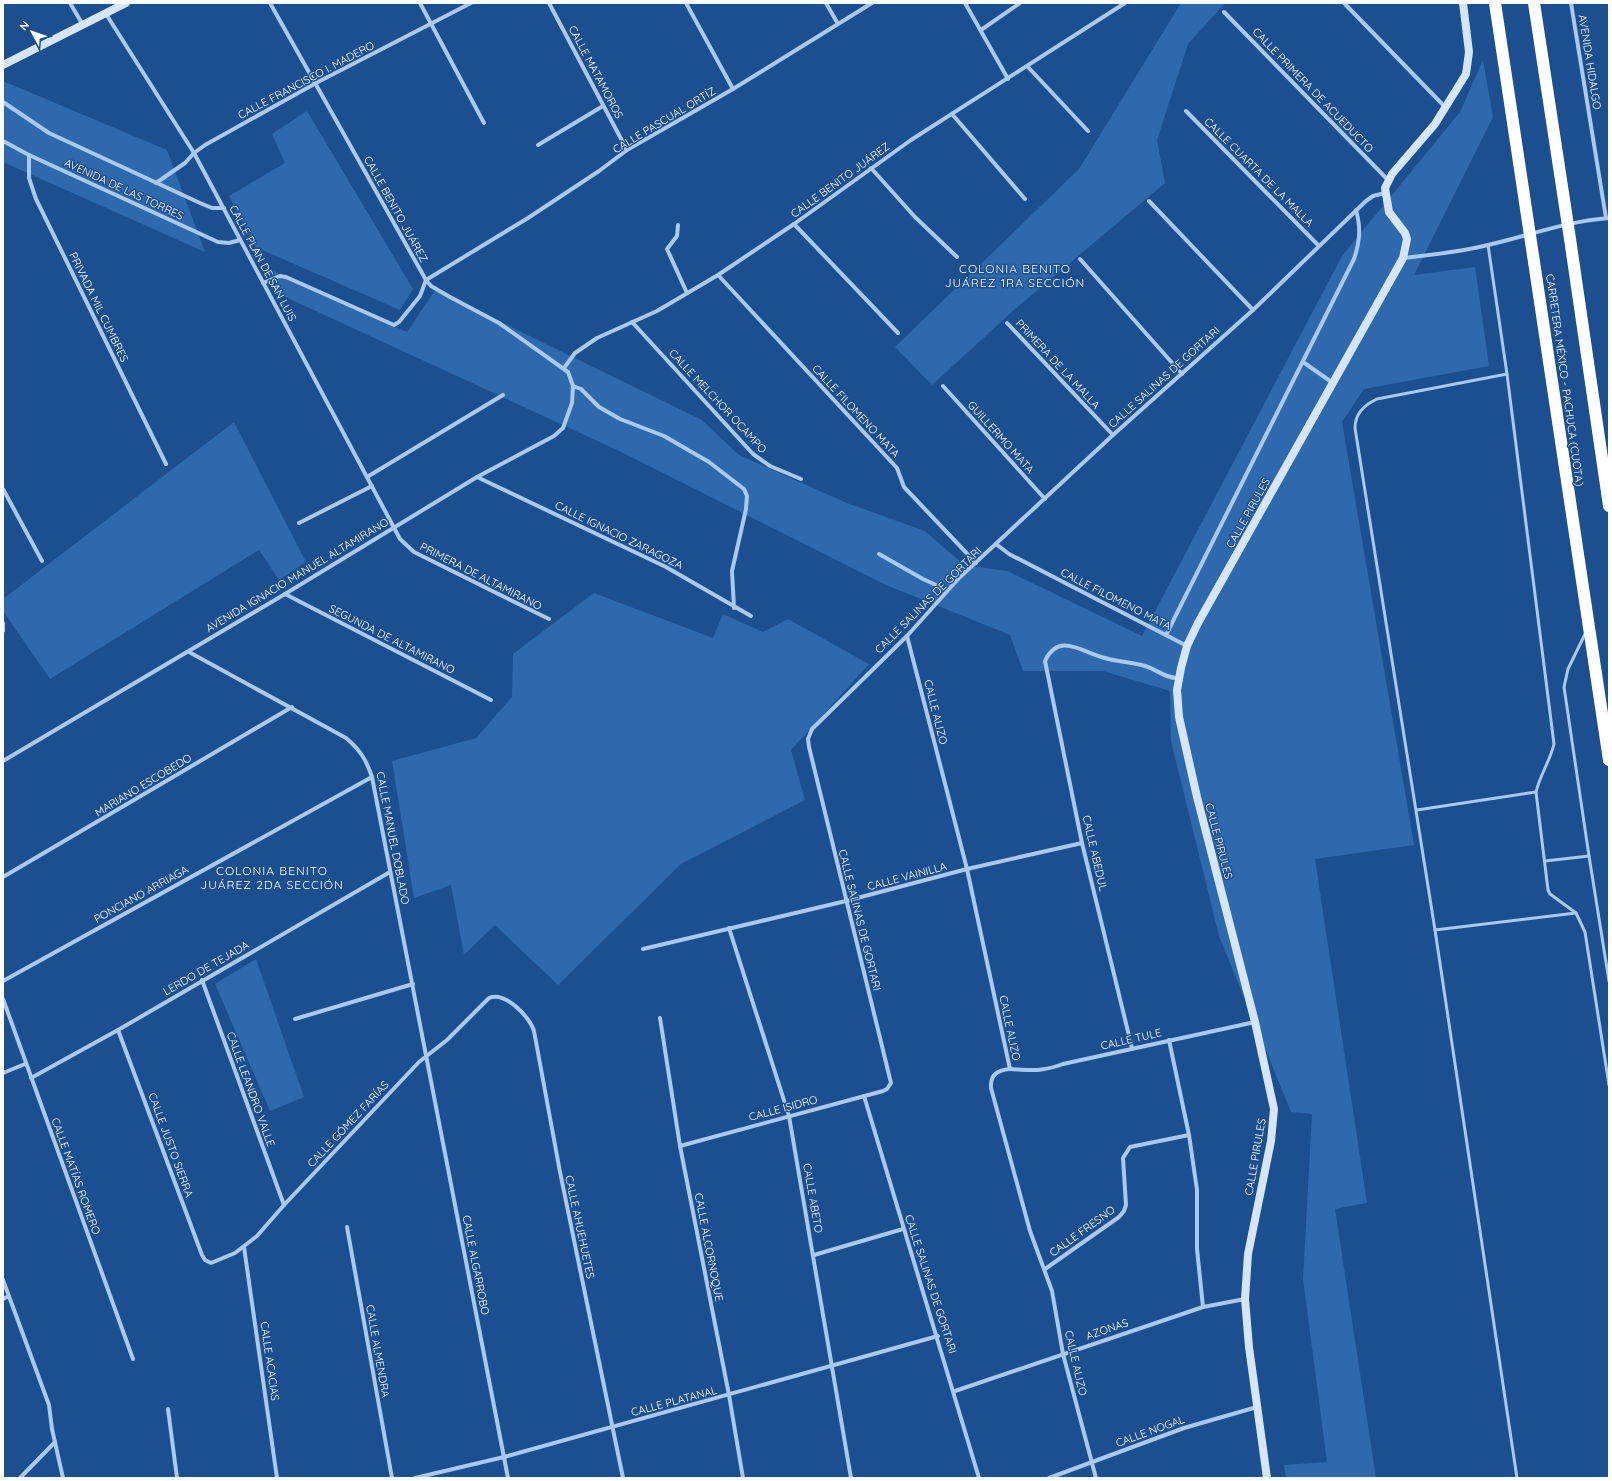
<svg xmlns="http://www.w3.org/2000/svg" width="1612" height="1481" font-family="Quicksand,sans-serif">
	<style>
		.green { fill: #2e69ad }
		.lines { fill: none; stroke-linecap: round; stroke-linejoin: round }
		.lane { stroke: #a9c9ee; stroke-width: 3 }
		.street { stroke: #a9c9ee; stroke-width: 4 }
		.secondary { stroke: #d6e6fa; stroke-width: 8 }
		.highway { stroke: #fff; stroke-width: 12 }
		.labels { text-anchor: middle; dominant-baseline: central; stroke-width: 3; stroke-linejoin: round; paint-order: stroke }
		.street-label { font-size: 11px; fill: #fff; stroke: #1b4f8f }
		.neighbourhood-label { font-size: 12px; letter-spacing: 1px; fill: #fff; stroke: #1b4f8f }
	</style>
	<rect width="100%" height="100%" fill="#1b4f8f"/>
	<g class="green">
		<polygon points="1181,3 1225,3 1188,44 1157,140 1165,183 1015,309 932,385 895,347 1079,169"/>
		<polygon points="1483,60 1493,117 1414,275 1475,267 1489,366 1364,389 1342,422 1414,845 1315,859 1367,1203 1335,1209 1376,1478 1286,1478 1284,1465 1327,1462 1303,1279 1312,1114 1291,1112 1219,936 1171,741 1170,691 1103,671 1023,671 1010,635 886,585 615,449 279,294 265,267 407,332 435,290 702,420 739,455 847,503 925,531 964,565 1007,571 1142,636 1342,256 1460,112"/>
		<polygon points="3,81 167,150 205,252 3,162"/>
		<polygon points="307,111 413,289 400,310 255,247 229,196 285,163 272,134"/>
		<polygon points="234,422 306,562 279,580 259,550 50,679 3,611 3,599"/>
		<polygon points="594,593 713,638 723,614 763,632 788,619 869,664 791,750 805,800 681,864 558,985 495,925 464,955 451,885 414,898 392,761 476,738 512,697 513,654"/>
		<polygon points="256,959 304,1097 270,1111 215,984"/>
	</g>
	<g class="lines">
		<g class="lane">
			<path d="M1488,245L1507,374L1554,744C1550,761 1540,775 1536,792L1548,890L1550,894L1576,913L1585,932L1609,1085"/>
			<polyline points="1586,632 1568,669 1564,687 1589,856"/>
			<polyline points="1417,810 1536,792"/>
			<polyline points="1545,861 1589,856 1609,981"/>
			<path d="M1435,930L1355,428C1355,414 1364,405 1377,399L1507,374"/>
			<polyline points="1517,1478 1435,930 1576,913"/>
		</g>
		<g class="street">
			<polyline points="70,3 83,25"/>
			<polyline points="420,3 484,123"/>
			<polyline points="549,3 627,150"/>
			<polyline points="686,3 733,89"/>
			<polyline points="826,3 838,24"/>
			<polyline points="965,3 1008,79"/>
			<polyline points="1344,3 1446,108"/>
			<polyline points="1571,3 1606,218"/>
			<polyline points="1224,12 1388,180"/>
			<polyline points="106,14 194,153 400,539 414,552 549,619"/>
			<polyline points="981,30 1020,3"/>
			<polyline points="1028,67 1088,131"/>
			<polyline points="3,102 49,133 200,203 212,208 224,208"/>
			<polyline points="1186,111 1318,245"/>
			<polyline points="952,114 1025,199"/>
			<polyline points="3,141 29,155 218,242 229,243 240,240"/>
			<polyline points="538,145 603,106"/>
			<polyline points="29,155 29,178 36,199 166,464"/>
			<polyline points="871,168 915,217 957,257"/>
			<polyline points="156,183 185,163 194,153 205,145 316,83 471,3"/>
			<polyline points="1149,201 1253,310"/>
			<polyline points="794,224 898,333"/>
			<polyline points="678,225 677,236 667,249 687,293"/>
			<path d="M1403,258C1432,255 1460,252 1488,245C1528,236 1567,221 1609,218"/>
			<polyline points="1080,259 1182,374"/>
			<polyline points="718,275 897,468 904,487 976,563"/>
			<polyline points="426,280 528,218 599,171 627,150 733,89 872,3"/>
			<polyline points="263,283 280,276 286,277 394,325 399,322 420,296 426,280"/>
			<polyline points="632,322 753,454 770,466 801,479"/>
			<polyline points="1007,323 1113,435"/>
			<polyline points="1303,362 1333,383"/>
			<polyline points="564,368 575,353 597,338 657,311 718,275 794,224 911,140 1125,3"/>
			<polyline points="573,386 581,389 599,407 620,419 664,436 709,462 744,489 747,496 746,509 732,571 734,608"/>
			<polyline points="943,386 1045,499"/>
			<polyline points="367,477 503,395"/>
			<polyline points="477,477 666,567 751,616"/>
			<polyline points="3,489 42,561"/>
			<polyline points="299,523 372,486"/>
			<polyline points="996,544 1009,554 1187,646"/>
			<polyline points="879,554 923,579 947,590"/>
			<polyline points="285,594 491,700"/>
			<polyline points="3,623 3,631"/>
			<path d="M1166,635L1354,259C1360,241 1361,228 1356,210"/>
			<path d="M907,636L967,869L1010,1069C998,1070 990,1074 991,1088L1030,1231L1052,1291L1063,1354L1096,1478"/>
			<path d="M189,652L346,738C360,750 366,759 372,777L508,1478"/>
			<polyline points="3,761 285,594 477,477 554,436 563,428 572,403 573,386 568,372 499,323 450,297 431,286 426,280 270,3"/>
			<polyline points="3,877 292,707"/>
			<polyline points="729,928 789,1116 851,1478"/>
			<polyline points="643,949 846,901 967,869 1082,843"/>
			<polyline points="202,980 284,1205"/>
			<polyline points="3,981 372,777"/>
			<polyline points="3,999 133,1359"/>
			<polyline points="660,1018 680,1146 729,1395 743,1478"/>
			<polyline points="295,1019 413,984"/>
			<path d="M118,1030L202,1255L205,1260L211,1263L235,1253L257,1236L284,1205L419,1062L447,1040L489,998C505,991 530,1017 534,1031L560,1172L623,1478"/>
			<polyline points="1169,1040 1189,1135 1197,1190 1197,1249 1203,1307"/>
			<path d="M1132,1048L1082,843L1045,661C1059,631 1083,653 1105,658C1118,662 1132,662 1145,666C1156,669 1166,679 1179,678"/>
			<path d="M1010,1069C1031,1070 1042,1072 1063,1064L1255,1022"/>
			<polyline points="3,1073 25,1064"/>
			<polyline points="31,1078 118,1030 390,872"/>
			<polyline points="864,1096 979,1478"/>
			<polyline points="680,1146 883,1091 887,1089 891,1083 809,747 808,739 812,729 907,636 959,578 1113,435 1253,310 1366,201 1373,196 1385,193"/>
			<polyline points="347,1227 392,1478"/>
			<polyline points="244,1247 277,1478"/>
			<polyline points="814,1255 903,1229"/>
			<polyline points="1045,1269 1119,1217 1124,1211 1126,1205 1123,1158 1130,1147 1189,1135"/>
			<polyline points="3,1280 49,1405 52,1429 63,1478"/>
			<polyline points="3,1299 9,1296"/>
			<polyline points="955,1391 1203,1307 1245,1299"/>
			<polyline points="168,1409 177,1478"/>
			<polyline points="20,1478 55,1442"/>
			<polyline points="415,1478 504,1457 938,1336"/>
			<polyline points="1049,1478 1184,1428 1257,1407"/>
		</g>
		<g class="secondary">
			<polyline points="3,65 126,3"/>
			<polyline points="1267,1478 1249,1347 1245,1299 1248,1254 1271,1141 1274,1109 1255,1022 1197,797 1179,717 1177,690 1181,668 1187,646 1198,623 1403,258 1407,239 1405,233 1389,212 1385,188 1392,174 1435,124 1466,74 1469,52 1463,3"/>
		</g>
		<g class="highway">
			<polyline points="1495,3 1609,760"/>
			<polyline points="1534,3 1570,239 1609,506"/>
		</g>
	</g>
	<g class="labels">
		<g class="street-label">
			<text transform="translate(1590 62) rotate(81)">AVENIDA HIDALGO</text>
			<text transform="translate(596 72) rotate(62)">CALLE MATAMOROS</text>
			<text transform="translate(306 80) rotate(-28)">CALLE FRANCISCO I. MADERO</text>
			<text transform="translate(1313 90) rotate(46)">CALLE PRIMERA DE ACUEDUCTO</text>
			<text transform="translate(664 120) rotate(-31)">CALLE PASCUAL ORTÍZ</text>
			<text transform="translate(1259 172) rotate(45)">CALLE CUARTA DE LA MALLA</text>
			<text transform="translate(840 180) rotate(-36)">CALLE BENITO JUÁREZ</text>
			<text transform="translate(124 189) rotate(25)">AVENIDA DE LAS TORRES</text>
			<text transform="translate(396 209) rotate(61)">CALLE BENITO JUÁREZ</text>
			<text transform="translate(263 263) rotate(62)">CALLE PLAN DE SAN LUIS</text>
			<text transform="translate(99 307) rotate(64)">PRIVADA MIL CUMBRES</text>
			<text transform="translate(1058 364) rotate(47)">PRIMERA DE LA MALLA</text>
			<text transform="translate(1164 377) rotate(-42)">CALLE SALINAS DE GORTARI</text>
			<text transform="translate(1565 380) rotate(82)">CARRETERA MÉXICO - PACHUCA (CUOTA)</text>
			<text transform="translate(718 401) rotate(47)">CALLE MELCHOR OCAMPO</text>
			<text transform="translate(856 411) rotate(47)">CALLE FILOMENO MATA</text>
			<text transform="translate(1001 437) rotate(48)">GUILLERMO MATA</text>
			<text transform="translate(1248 513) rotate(-61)">CALLE PIRULES</text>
			<text transform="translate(619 535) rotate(26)">CALLE IGNACIO ZARAGOZA</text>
			<text transform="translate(297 575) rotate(-31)">AVENIDA IGNACIO MANUEL ALTAMIRANO</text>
			<text transform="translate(481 576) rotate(27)">PRIMERA DE ALTAMIRANO</text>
			<text transform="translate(1116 599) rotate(27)">CALLE FILOMENO MATA</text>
			<text transform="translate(928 600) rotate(-45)">CALLE SALINAS DE GORTARI</text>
			<text transform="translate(392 639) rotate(27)">SEGUNDA DE ALTAMIRANO</text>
			<text transform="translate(936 712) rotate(76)">CALLE ALIZO</text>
			<text transform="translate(143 785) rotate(-31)">MARIANO ESCOBEDO</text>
			<text transform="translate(393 838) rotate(79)">CALLE MANUEL DOBLADO</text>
			<text transform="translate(1219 841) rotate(75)">CALLE PIRULES</text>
			<text transform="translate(1095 853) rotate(77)">CALLE ABEDUL</text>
			<text transform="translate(907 876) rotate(-15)">CALLE VAINILLA</text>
			<text transform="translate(141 894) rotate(-29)">PONCIANO ARRIAGA</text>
			<text transform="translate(860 920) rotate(76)">CALLE SALINAS DE GORTARI</text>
			<text transform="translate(206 968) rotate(-30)">LERDO DE TEJADA</text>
			<text transform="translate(1010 1028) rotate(78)">CALLE ALIZO</text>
			<text transform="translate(1131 1039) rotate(-13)">CALLE TULE</text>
			<text transform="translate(251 1089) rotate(70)">CALLE LEANDRO VALLE</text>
			<text transform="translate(783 1108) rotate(-15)">CALLE ISIDRO</text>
			<text transform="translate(348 1124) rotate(-47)">CALLE GÓMEZ FARÍAS</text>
			<text transform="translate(171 1145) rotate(70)">CALLE JUSTO SIERRA</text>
			<text transform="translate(1255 1157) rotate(-80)">CALLE PIRULES</text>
			<text transform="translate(76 1176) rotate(70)">CALLE MATÍAS ROMERO</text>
			<text transform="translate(813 1198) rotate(80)">CALLE ABETO</text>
			<text transform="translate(580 1227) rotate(78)">CALLE AHUEHUETES</text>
			<text transform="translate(1082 1231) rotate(-36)">CALLE FRESNO</text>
			<text transform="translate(709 1247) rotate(79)">CALLE ALCORNOQUE</text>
			<text transform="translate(476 1265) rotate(79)">CALLE ALGARROBO</text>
			<text transform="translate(931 1284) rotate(72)">CALLE SALINAS DE GORTARI</text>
			<text transform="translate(1107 1329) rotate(-19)">AZONAS</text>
			<text transform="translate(378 1351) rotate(80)">CALLE ALMENDRA</text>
			<text transform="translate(270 1361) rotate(82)">CALLE ACACIAS</text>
			<text transform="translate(1076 1363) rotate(77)">CALLE ALIZO</text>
			<text transform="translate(674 1401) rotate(-15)">CALLE PLATANAL</text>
			<text transform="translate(1150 1431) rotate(-20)">CALLE NOGAL</text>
		</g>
		<g class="neighbourhood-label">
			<text x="1015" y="268">COLONIA BENITO<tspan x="1015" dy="14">JUÁREZ 1RA SECCIÓN</tspan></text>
			<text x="272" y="870">COLONIA BENITO<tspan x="272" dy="14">JUÁREZ 2DA SECCIÓN</tspan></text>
		</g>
	</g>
	<rect width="1612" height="1481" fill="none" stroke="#ffffff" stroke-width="8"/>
	<g transform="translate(32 32) rotate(310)" stroke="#1b4f8f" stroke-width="3" paint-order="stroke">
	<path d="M0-3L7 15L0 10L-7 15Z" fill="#ffffff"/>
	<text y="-6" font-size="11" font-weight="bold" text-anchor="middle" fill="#ffffff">N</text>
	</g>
</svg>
